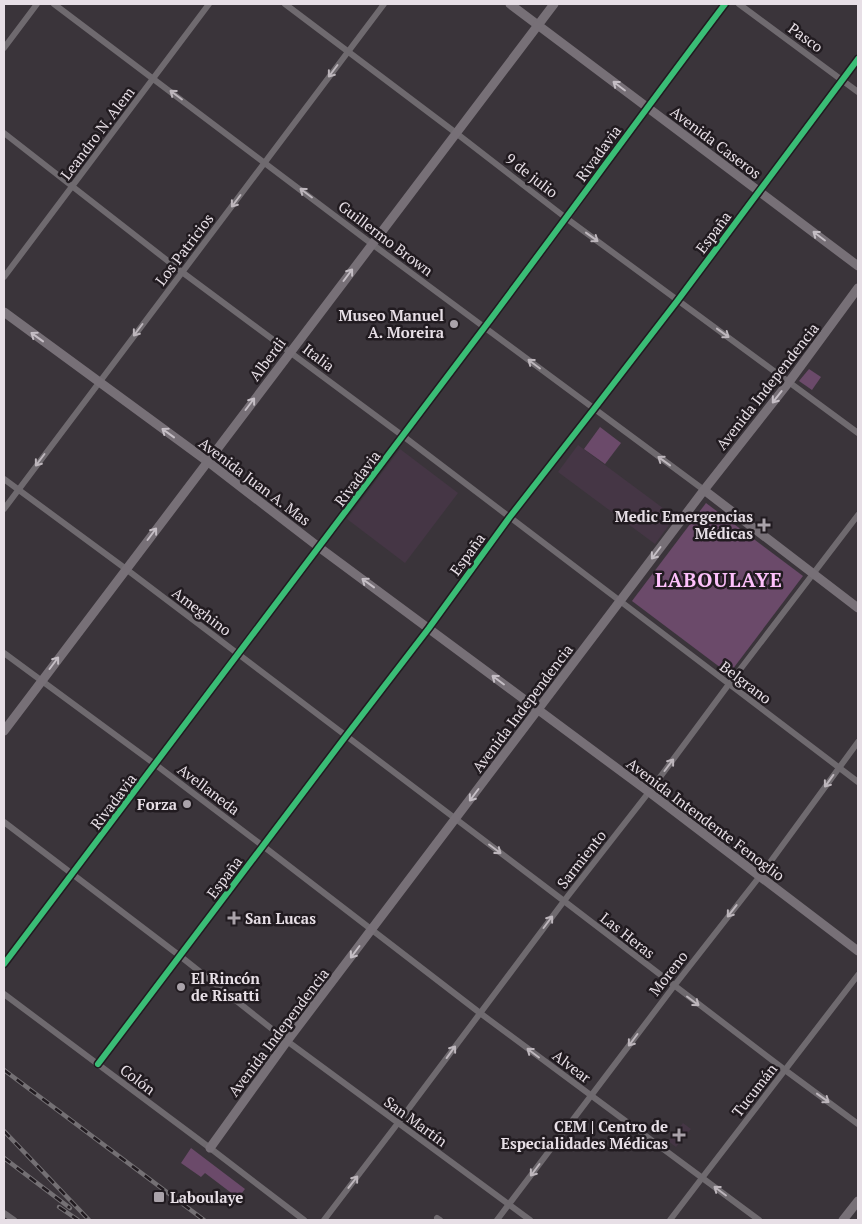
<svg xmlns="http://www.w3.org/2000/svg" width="862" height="1224" font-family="'PT Serif',serif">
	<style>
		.built { fill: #453645 }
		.green { fill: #6b4a6a }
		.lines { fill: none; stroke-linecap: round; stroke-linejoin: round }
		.minor { stroke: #6f6a6f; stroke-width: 6 }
		.secondary { stroke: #777077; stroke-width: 9 }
		.rail-casing { stroke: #747074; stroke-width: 4.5 }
		.rail { stroke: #211b20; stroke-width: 2.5; stroke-dasharray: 8; stroke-linecap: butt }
		.cycleway-casing { stroke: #211b20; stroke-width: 9 }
		.cycleway { stroke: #3abd76; stroke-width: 6 }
		.oneway { stroke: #bdb6bc }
		.oneway2 { stroke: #c5bec5 }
		.poi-dot { fill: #aaa3aa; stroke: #211b20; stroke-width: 2 }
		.labels { text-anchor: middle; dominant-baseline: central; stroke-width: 5; stroke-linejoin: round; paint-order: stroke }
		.street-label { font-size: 15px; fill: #e7dfe6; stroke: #211b20 }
		.poi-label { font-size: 15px; font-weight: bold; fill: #e7dfe6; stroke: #211b20; text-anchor: end }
		.district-label { font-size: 20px; font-weight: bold; letter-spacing: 1px; fill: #fdc1fb; stroke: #211b20 }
	</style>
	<rect width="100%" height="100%" fill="#3a343a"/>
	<g class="built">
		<polygon points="578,445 675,517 655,544 558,472"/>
		<polygon points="400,449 458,493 405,563 347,519"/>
		<polygon points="683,1123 691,1129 676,1147 668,1141"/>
	</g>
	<g class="green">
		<polygon points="809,369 821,377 812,390 799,381"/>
		<polygon points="600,427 621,443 605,464 584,449"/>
		<polygon points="706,503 803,576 729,674 632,601"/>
		<polygon points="191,1148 245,1189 238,1198 205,1173 201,1177 181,1163"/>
	</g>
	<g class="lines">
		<g class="minor">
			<polyline points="54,4 372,244 704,490"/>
			<polyline points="285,4 456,133 566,218 858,433"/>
			<polyline points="739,4 858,92"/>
			<polyline points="4,48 37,4"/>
			<polyline points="4,133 182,272 403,436 858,782"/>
			<polyline points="4,277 209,4"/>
			<polyline points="4,479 126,569 564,901 785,1070 858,1124"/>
			<polyline points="4,509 384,4"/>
			<polyline points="4,653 156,765 263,846 480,1013 759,1220"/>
			<polyline points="4,822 180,956 287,1041 530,1220"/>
			<path d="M4,964C165,753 325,541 484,328C565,220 644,111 725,4"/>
			<polyline points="4,994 210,1148 304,1220"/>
			<polyline points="98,1064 346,736 429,628 509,518 594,409 678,300 858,59"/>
			<polyline points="4,1213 14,1220"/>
			<polyline points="437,1218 440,1220"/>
			<polyline points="324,1220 398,1123 564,901 649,792 729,684 858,515"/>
			<polyline points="497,1220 674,986 760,876 858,742"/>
			<polyline points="670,1220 702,1178 858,975"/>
		</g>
		<g class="secondary">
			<polyline points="510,4 858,266"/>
			<polyline points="4,312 207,461 320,548 649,792 858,951"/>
			<polyline points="704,490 858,608"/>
			<polyline points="4,731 554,4"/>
			<polyline points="210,1148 287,1041 704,490 789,382 858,288"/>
			<polyline points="843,1220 858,1201"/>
		</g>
		<g class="rail-casing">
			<g id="rail">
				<polyline points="4,1070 204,1220"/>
				<polyline points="4,1131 89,1220"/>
				<polyline points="4,1158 70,1208"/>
				<polyline points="59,1207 78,1220"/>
			</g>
		</g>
		<use href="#rail" class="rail"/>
		<g class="cycleway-casing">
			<g id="cycleway">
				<path d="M4,964C165,753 325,541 484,328C565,220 644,111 725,4"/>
				<polyline points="98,1064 346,736 429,628 509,518 594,409 678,300 858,59"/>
			</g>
		</g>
		<use href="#cycleway" class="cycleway"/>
	</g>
	<defs><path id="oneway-shaft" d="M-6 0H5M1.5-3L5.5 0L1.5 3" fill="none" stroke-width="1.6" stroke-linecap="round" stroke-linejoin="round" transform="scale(1.25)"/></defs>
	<g class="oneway">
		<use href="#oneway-shaft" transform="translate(333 71) rotate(127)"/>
		<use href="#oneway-shaft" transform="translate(176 95) rotate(-143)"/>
		<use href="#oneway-shaft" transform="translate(306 193) rotate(-143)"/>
		<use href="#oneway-shaft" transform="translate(236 201) rotate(127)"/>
		<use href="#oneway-shaft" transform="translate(592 237) rotate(36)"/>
		<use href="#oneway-shaft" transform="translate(138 330) rotate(127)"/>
		<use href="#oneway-shaft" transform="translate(723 333) rotate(36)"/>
		<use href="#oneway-shaft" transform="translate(534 364) rotate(-143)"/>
		<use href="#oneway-shaft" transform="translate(40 460) rotate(127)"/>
		<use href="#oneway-shaft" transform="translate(664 461) rotate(-144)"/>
		<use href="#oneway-shaft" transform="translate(669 765) rotate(-53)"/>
		<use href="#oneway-shaft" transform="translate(829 781) rotate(126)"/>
		<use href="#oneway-shaft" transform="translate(495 849) rotate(37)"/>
		<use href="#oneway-shaft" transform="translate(732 911) rotate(128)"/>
		<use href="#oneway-shaft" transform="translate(548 922) rotate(-53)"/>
		<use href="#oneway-shaft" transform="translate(693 1001) rotate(37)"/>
		<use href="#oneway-shaft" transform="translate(633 1040) rotate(127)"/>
		<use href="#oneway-shaft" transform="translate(451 1052) rotate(-54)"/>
		<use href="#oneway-shaft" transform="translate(533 1053) rotate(-143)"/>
		<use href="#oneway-shaft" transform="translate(823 1098) rotate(36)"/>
		<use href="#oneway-shaft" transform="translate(535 1170) rotate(127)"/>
		<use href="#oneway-shaft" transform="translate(353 1182) rotate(-52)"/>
		<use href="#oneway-shaft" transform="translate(720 1191) rotate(-143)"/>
	</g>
	<g class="oneway2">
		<use href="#oneway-shaft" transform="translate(619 86) rotate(-143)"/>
		<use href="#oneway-shaft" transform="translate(819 236) rotate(-143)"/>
		<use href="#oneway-shaft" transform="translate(348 275) rotate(-53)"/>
		<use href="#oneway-shaft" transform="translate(37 337) rotate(-144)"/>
		<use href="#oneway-shaft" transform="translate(777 397) rotate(128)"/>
		<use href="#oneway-shaft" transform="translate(250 404) rotate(-53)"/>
		<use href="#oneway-shaft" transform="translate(168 433) rotate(-144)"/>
		<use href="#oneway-shaft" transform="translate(152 534) rotate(-53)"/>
		<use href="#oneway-shaft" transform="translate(656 553) rotate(127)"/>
		<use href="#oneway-shaft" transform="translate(368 583) rotate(-144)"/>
		<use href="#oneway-shaft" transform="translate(54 663) rotate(-53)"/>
		<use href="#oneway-shaft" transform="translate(498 680) rotate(-143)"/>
		<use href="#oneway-shaft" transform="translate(474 795) rotate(127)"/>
		<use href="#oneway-shaft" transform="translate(355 952) rotate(127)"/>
	</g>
	<g class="poi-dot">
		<circle cx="454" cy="324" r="5"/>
		<path d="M761.5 517.5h5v5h5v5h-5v5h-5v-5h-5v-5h5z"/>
		<circle cx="187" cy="804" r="5"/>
		<path d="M231.5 910.5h5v5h5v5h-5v5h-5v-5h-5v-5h5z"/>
		<circle cx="181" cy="987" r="5"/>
		<path d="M676.5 1127.5h5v5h5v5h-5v5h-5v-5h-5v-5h5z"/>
		<rect x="153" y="1191" width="12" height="12" rx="2.5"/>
	</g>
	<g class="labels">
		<g class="street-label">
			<text transform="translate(806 37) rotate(36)">Pasco</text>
			<text transform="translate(97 133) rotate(-53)">Leandro N. Alem</text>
			<text transform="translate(716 142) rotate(37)">Avenida Caseros</text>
			<text transform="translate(598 153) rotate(-54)">Rivadavia</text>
			<text transform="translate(532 175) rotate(38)">9 de julio</text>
			<text transform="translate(713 232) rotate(-53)">España</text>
			<text transform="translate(386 238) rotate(37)">Guillermo Brown</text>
			<text transform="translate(184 249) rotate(-53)">Los Patricios</text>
			<text transform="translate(319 357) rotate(37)">Italia</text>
			<text transform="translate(267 359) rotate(-53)">Alberdi</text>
			<text transform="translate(767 386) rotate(-52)">Avenida Independencia</text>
			<text transform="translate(357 478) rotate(-53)">Rivadavia</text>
			<text transform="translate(255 481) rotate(37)">Avenida Juan A. Mas</text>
			<text transform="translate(467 554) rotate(-54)">España</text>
			<text transform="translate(202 611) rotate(37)">Ameghino</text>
			<text transform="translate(746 682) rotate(37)">Belgrano</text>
			<text transform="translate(522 708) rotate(-53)">Avenida Independencia</text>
			<text transform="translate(209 789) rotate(37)">Avellaneda</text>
			<text transform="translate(113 801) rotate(-53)">Rivadavia</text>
			<text transform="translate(706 819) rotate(37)">Avenida Intendente Fenoglio</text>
			<text transform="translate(581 859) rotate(-52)">Sarmiento</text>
			<text transform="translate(224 877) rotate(-53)">España</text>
			<text transform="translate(628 935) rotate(38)">Las Heras</text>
			<text transform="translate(668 973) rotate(-52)">Moreno</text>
			<text transform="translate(278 1032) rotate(-53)">Avenida Independencia</text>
			<text transform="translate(572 1066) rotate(37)">Alvear</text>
			<text transform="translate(138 1079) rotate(37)">Colón</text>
			<text transform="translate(754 1090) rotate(-52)">Tucumán</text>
			<text transform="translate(416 1121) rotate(36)">San Martín</text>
		</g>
		<g class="poi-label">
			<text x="444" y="315">Museo Manuel<tspan x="444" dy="17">A. Moreira</tspan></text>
			<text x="753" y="516">Medic Emergencias<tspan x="753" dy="17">Médicas</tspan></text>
			<text x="177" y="804">Forza</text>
			<text x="245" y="918" text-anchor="start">San Lucas</text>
			<text x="191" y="978" text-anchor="start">El Rincón<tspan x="191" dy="17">de Risatti</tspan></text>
			<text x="668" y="1126">CEM | Centro de<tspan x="668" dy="17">Especialidades Médicas</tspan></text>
			<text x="170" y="1197" text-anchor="start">Laboulaye</text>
		</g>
		<g class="district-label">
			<text x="719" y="579">LABOULAYE</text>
		</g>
	</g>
	<rect width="862" height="1224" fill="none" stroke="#e7dfe6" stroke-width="10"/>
</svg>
